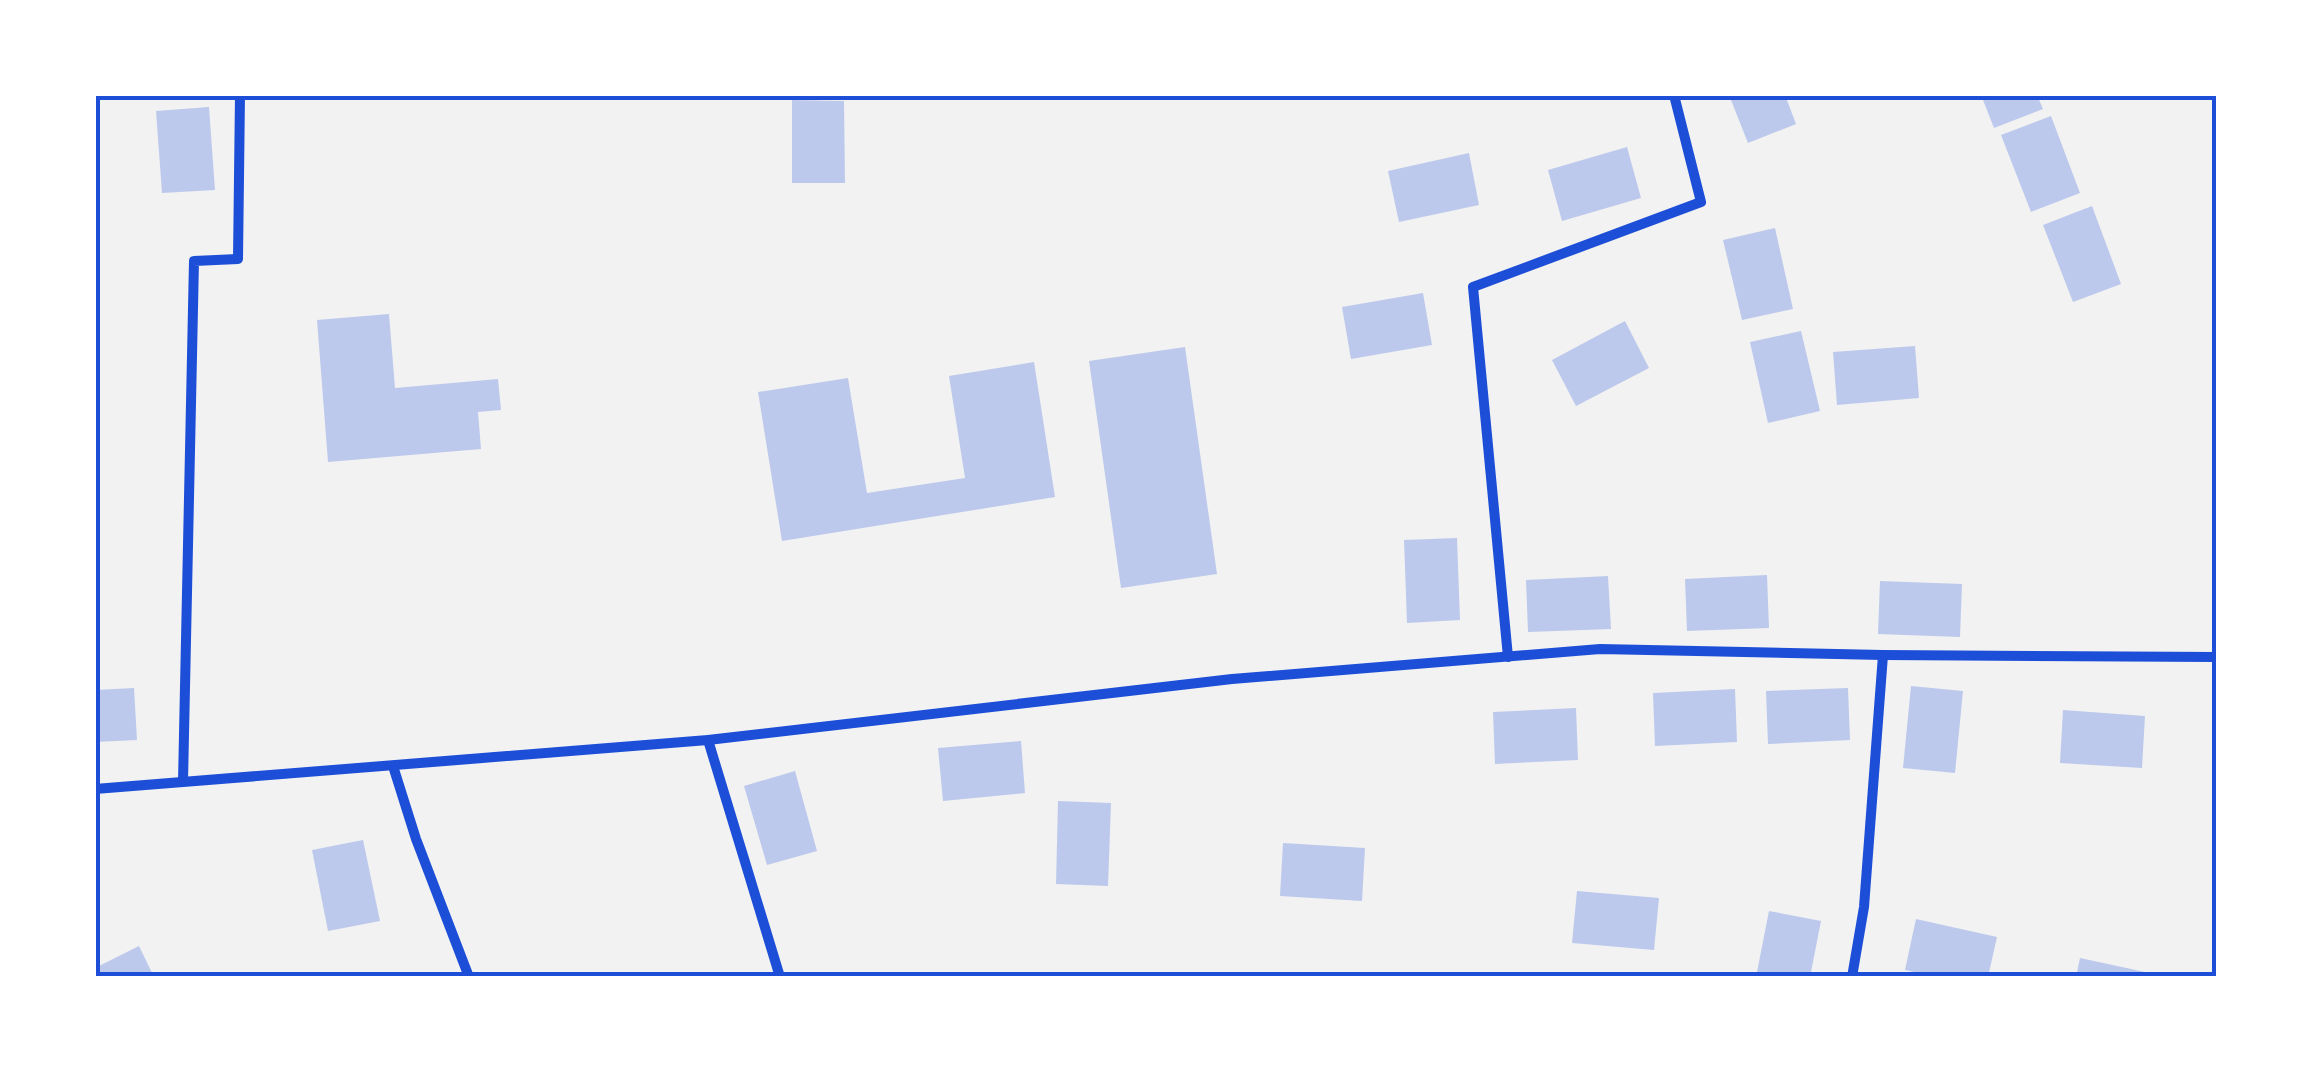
<svg xmlns="http://www.w3.org/2000/svg" width="2311" height="1072" font-family="Inter,sans-serif">
	<style>
		.building { fill: #bdc9ec }
		.lines { fill: none; stroke-linecap: round; stroke-linejoin: round }
		.minor { stroke: #1d4ed8; stroke-width: 10 }
		.neatline { fill: none; stroke: #1d4ed8; stroke-width: 4 }
	</style>
	<rect width="100%" height="100%" fill="#f2f2f2"/>
	<g class="building">
		<polygon points="1729,95 1785,95 1796,124 1748,143"/>
		<polygon points="1981,95 2037,95 2043,109 1994,128"/>
		<polygon points="792,100 844,101 845,183 792,183"/>
		<polygon points="209,107 215,190 162,193 156,111"/>
		<polygon points="2051,116 2080,193 2031,212 2001,135"/>
		<polygon points="1627,147 1641,198 1562,221 1548,170"/>
		<polygon points="1469,153 1479,205 1399,222 1388,171"/>
		<polygon points="2092,206 2121,284 2073,302 2043,225"/>
		<polygon points="1775,228 1793,309 1742,320 1723,240"/>
		<polygon points="1423,293 1432,345 1351,359 1342,307"/>
		<polygon points="389,314 395,388 498,379 501,410 478,412 481,449 328,462 317,320"/>
		<polygon points="1625,321 1649,368 1576,406 1552,360"/>
		<polygon points="1801,331 1820,411 1768,423 1750,342"/>
		<polygon points="1915,346 1919,398 1837,405 1833,352"/>
		<polygon points="1185,347 1217,574 1121,588 1089,361"/>
		<polygon points="1034,362 1055,497 782,541 758,392 848,378 867,493 965,478 949,376"/>
		<polygon points="1457,538 1460,620 1407,623 1404,540"/>
		<polygon points="1767,575 1769,628 1687,631 1685,579"/>
		<polygon points="1608,576 1611,629 1528,632 1526,580"/>
		<polygon points="1880,581 1962,584 1960,637 1878,634"/>
		<polygon points="1911,686 1963,691 1955,773 1903,768"/>
		<polygon points="134,688 137,740 95,742 95,690"/>
		<polygon points="1848,688 1850,740 1768,744 1766,691"/>
		<polygon points="1735,689 1737,742 1655,746 1653,693"/>
		<polygon points="1576,708 1578,760 1495,764 1493,712"/>
		<polygon points="2063,710 2145,716 2142,768 2060,763"/>
		<polygon points="1021,741 1025,793 943,801 938,748"/>
		<polygon points="795,771 817,851 767,865 744,786"/>
		<polygon points="1058,801 1111,803 1108,886 1056,884"/>
		<polygon points="363,840 380,921 328,931 312,850"/>
		<polygon points="1283,843 1365,848 1362,901 1280,896"/>
		<polygon points="1577,891 1659,898 1654,950 1572,943"/>
		<polygon points="1769,911 1821,921 1810,977 1756,977"/>
		<polygon points="1916,919 1997,937 1988,977 1936,977 1905,970"/>
		<polygon points="139,946 154,977 96,977 95,968"/>
		<polygon points="2080,958 2159,975 2159,977 2076,977"/>
	</g>
	<g class="lines">
		<g class="minor">
			<polyline points="1508,657 1473,287 1701,202 1674,95"/>
			<polyline points="708,740 780,977"/>
			<polyline points="393,766 416,839 469,977"/>
			<polyline points="183,782 194,261 238,259 240,95"/>
			<polyline points="95,789 708,740 1232,679 1600,649 1883,655 2216,657"/>
			<polyline points="1852,977 1864,907 1883,655"/>
		</g>
	</g>
	<rect width="2311" height="1072" fill="none" stroke="#ffffff" stroke-width="195"/>
	<rect x="98" y="98" width="2116" height="876" class="neatline"/>
</svg>
